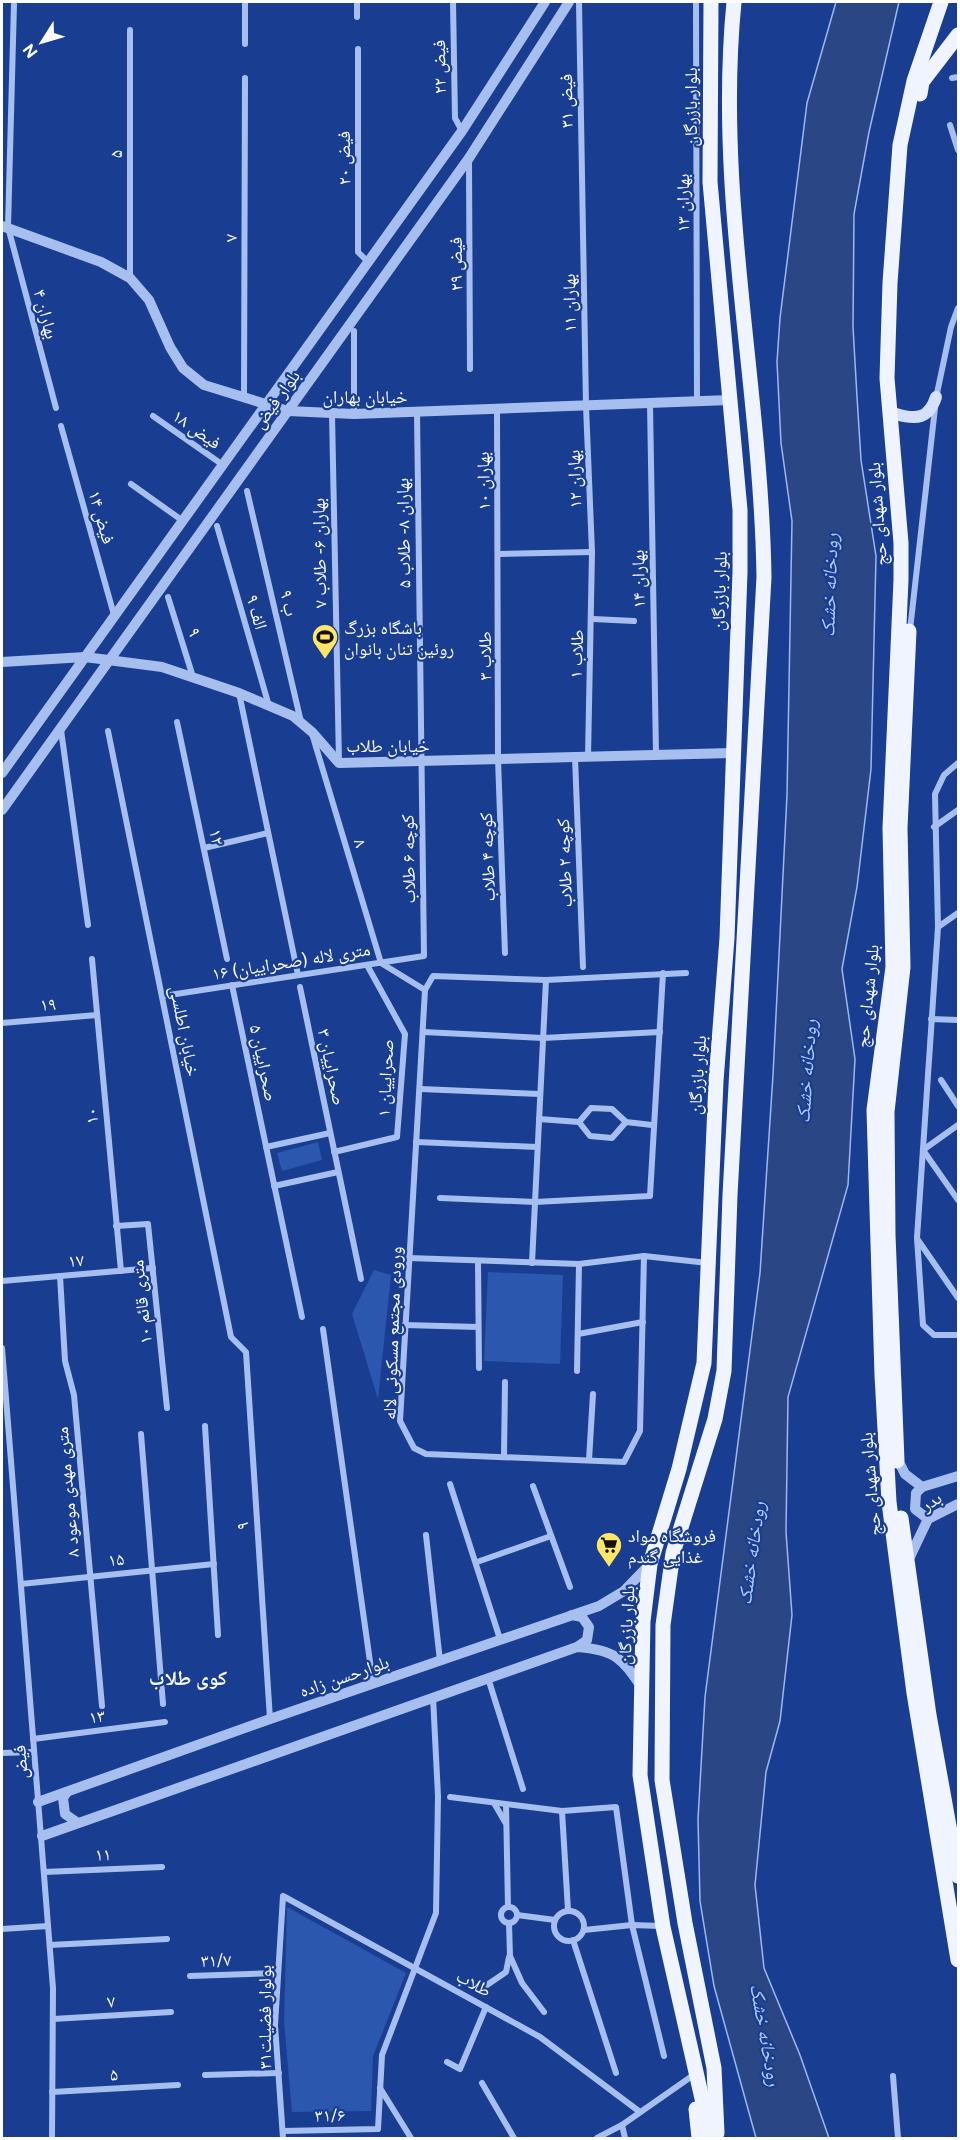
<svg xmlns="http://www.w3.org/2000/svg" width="960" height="2140" font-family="'Public Sans','Noto Naskh Arabic',sans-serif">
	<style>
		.green { fill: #2b57af }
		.water { fill: #2a4684; stroke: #9ab8f2; stroke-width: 1.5 }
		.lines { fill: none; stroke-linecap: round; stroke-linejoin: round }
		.minor { stroke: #a7bfef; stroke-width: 6 }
		.tertiary { stroke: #a7bfef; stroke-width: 10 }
		.secondary { stroke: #d5e1fb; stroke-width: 12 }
		.primary { stroke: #f0f4ff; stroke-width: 15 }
		.labels { text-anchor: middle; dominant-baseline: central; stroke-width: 4.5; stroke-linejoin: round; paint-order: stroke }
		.street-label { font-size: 18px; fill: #fff; stroke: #193e91 }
		.poi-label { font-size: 18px; fill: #fff; stroke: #193e91; text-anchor: start }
		.water-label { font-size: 20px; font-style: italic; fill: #b3caf6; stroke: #193e91 }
		.neighbourhood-label { font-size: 20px; font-weight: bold; fill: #fff; stroke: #193e91 }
	</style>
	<rect width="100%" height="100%" fill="#193e91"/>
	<g class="green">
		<polygon points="318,1142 322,1160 282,1171 277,1153"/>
		<polygon points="374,1270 391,1275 378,1399 352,1314"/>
		<polygon points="488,1272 563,1275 560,1364 484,1361"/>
		<polygon points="287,1907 406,1973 373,2056 371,2111 292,2112 284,2022"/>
	</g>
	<polygon class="water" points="836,2 899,2 869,132 854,214 853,327 857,397 861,460 876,556 871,769 857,887 842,969 855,1059 848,1185 788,1397 786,1532 792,1615 780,1721 766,1772 755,1885 764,1968 800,2055 829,2138 756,2138 714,1986 700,1901 698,1819 705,1697 760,1273 773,1075 787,795 792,521 781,443 777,362 780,318 807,103"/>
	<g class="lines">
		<g class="minor">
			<polyline points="357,2 357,17"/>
			<polyline points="453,2 455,118 462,131"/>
			<polyline points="579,2 586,406 592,552 588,757"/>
			<polyline points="14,4 8,227 56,408"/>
			<polyline points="696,4 697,401"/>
			<polyline points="245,44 245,2"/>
			<polyline points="358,49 358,252 368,262"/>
			<polyline points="952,78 958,77"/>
			<polyline points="950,125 958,150"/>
			<polyline points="469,160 470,369"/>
			<polyline points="130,278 130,30"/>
			<polyline points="244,398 245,78"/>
			<polyline points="936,398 951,327 958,308"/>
			<polyline points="650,404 656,754"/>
			<polyline points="497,409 498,759 505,953"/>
			<polyline points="332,414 339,762"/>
			<polyline points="354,414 354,331"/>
			<polyline points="153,416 223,465"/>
			<polyline points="61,426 114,615"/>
			<polyline points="131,484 183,521"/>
			<polyline points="247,491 301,722"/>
			<polyline points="217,526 269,706"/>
			<polyline points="499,554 592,552"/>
			<polyline points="168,597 193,677"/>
			<polyline points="593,619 634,621"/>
			<polyline points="910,630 935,408"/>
			<polyline points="239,693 298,975"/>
			<polyline points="177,722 227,959"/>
			<polyline points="61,730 88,925"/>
			<polyline points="108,731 231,1337 246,1352 270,1719"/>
			<polyline points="313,737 381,963 425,990 400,1421 414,1448 426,1454 624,1462 640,1431 644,1256"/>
			<polyline points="575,757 583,967"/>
			<polyline points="958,763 944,775 935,794 938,927 917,1238 923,1325 934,1335 958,1335"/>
			<polyline points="934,827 958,810"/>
			<polyline points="204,848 268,833"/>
			<polyline points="938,927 958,913"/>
			<polyline points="92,959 121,1271"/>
			<polyline points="232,985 302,1317"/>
			<polyline points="300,987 361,1279"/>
			<polyline points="425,990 433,976 546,980 686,973"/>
			<polyline points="163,996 424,956 417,412"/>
			<polyline points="931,1019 958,1020"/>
			<polyline points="2,1023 97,1015"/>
			<polyline points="423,1032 543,1038 660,1032"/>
			<polyline points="941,1080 958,1106"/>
			<polyline points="420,1089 540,1094"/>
			<polyline points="539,1119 579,1122 590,1136 612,1138 626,1122"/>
			<polyline points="579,1122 591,1108 612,1109 626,1122 652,1125"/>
			<polyline points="958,1125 923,1150 958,1200"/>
			<polyline points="416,1142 537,1147"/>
			<polyline points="266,1147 330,1133"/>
			<polyline points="334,1152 397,1137 405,1034 367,965"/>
			<polyline points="274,1186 338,1172"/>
			<polyline points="440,1198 535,1202 650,1196 663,973"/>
			<polyline points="116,1226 148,1224 167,1408"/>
			<polyline points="918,1240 958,1298"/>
			<polyline points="409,1258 579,1264 644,1256 708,1263"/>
			<polyline points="478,1261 479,1368"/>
			<polyline points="532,1263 546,980"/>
			<polyline points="60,1276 65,1361 74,1395 102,1706"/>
			<polyline points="2,1281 153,1268"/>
			<polyline points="405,1325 478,1327"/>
			<polyline points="323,1329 373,1683"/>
			<polyline points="578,1334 643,1322"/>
			<polyline points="2,1348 53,1988 52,2138"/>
			<polyline points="577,1371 579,1264"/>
			<polyline points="205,1426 218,1635"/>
			<polyline points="141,1434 163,1704"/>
			<polyline points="504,1457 505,1382"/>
			<polyline points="589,1460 593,1394"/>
			<polyline points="450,1484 500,1639"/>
			<polyline points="533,1486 570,1587"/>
			<polyline points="426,1535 440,1661"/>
			<polyline points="477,1562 551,1536"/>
			<polyline points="21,1584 214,1564"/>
			<polyline points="488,1678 523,1789"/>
			<polyline points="33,1739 165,1722"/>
			<polyline points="2,1753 34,1752"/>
			<polyline points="450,1797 562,1811 616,1807 632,1925 664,2056"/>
			<polyline points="494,1803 505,1822"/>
			<polyline points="506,1805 508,1907"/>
			<polyline points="562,1811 568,1910"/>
			<polyline points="44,1872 162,1867"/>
			<circle cx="509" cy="1915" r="8"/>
			<circle cx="569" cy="1926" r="15"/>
			<polyline points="517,1915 555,1920"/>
			<polyline points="509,1923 510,1956 522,1983 544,2012"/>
			<polyline points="2,1929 48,1926"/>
			<polyline points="584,1930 632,1925 661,1926"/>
			<polyline points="573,1940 616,2073"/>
			<polyline points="50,1945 167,1939"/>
			<polyline points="190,1976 278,1973"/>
			<polyline points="487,1985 506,1972 509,1957"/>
			<polyline points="53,2019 171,2012"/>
			<polyline points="447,2062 460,2069 486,2007"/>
			<polyline points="205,2075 279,2073"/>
			<polyline points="893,2076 898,2138"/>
			<polyline points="482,2083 514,2138"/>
			<polyline points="380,2088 411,2138"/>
			<polyline points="52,2092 178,2085"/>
			<polyline points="622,2125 625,2138"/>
			<polyline points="283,2131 378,2129 382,2055 436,1913 438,1796 433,1697"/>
			<polyline points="283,2138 275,2025 283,1896 540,2037 640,2112"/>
			<polyline points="597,2138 622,2125 695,2074"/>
		</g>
		<g class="tertiary">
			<polyline points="2,226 101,262 130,278 149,300 170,347 183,368 204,385 288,411 354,414 730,400"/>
			<polyline points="2,662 85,657 162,667 239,693 293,716 312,732 339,763 732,753"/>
			<polyline points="2,773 462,131 545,2"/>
			<polyline points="2,810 469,158 569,2"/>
			<polyline points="896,1456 905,1474 922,1487 958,1476"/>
			<polyline points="922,1487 916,1493 915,1509 928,1519"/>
			<polyline points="908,1561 928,1519 958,1504"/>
			<polyline points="572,1615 582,1617 589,1627 587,1640 577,1647"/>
			<polyline points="67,1792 63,1798 65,1814 78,1823"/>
			<polyline points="38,1802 270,1719 599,1606 624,1591 650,1564"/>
			<path d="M42,1836L577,1647C615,1650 621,1657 642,1688"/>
		</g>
		<path class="secondary" d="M896,414C916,420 929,419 936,397"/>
		<g class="primary">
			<polyline points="941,2 914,81 900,145 890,283 887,378 901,543 901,580 890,828 893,967 874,1110 882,1375 889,1502 896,1556 914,1693 958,1960"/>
			<polyline points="920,94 922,82 958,35"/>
			<polyline points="897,1461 888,1235 887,1112 903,967 900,828 909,631"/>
			<polyline points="901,1518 929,1715 958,1876"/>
			<polyline points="696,2109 699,2138"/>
			<path d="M717,2133L714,2068L685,1923L662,1780L663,1625L673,1553L715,1419L724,1371L730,1195L764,577C761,385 715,195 734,2"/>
			<polyline points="711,2138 663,1927 640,1775 643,1621 650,1564 679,1469 704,1363 716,1081 727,938 740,572 740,510 710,182 711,2"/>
		</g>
	</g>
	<defs>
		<g id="stadium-pin" transform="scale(1.35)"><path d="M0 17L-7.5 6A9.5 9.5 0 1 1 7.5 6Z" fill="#ffe666" stroke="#193e91"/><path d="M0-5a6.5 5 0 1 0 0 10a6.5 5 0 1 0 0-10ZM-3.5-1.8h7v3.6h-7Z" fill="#111"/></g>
		<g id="supermarket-pin" transform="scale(1.35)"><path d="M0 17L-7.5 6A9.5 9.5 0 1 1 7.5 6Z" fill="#ffe666" stroke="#193e91"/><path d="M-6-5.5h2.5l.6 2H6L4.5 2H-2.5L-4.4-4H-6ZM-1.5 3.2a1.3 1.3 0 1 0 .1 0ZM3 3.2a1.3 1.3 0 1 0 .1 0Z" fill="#111"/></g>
	</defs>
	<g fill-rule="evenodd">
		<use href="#stadium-pin" x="325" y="637"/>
		<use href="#supermarket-pin" x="609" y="1545"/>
	</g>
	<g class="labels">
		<g class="street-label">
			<text transform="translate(439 67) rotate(-91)">فیض ۲۲</text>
			<text transform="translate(566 101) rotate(-91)">فیض ۳۱</text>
			<text transform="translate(690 107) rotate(-90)">بلوار بازرگان</text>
			<text transform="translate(115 154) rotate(-90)">۵</text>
			<text transform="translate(343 158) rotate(-90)">فیض ۲۰</text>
			<text transform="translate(682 203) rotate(-90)">بهاران ۱۳</text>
			<text transform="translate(230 238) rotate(-90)">۷</text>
			<text transform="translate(455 264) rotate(-90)">فیض ۲۹</text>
			<text transform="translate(569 303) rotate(-91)">بهاران ۱۱</text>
			<text transform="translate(46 314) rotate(75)">۴ بهاران</text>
			<text x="365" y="396">خیابان بهاران</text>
			<text transform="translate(276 399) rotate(-54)">بلوار فیض</text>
			<text transform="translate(197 429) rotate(35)">فیض ۱۸</text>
			<text transform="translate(574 479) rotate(-92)">بهاران ۱۲</text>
			<text transform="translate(483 481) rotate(-91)">بهاران ۱۰</text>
			<text transform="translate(877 514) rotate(-94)">بلوار شهدای حج</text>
			<text transform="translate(102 517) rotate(74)">فیض ۱۴</text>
			<text transform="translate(403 533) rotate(-91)">بهاران ۸ - طلاب ۵</text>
			<text transform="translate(319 553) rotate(-91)">بهاران ۶ - طلاب ۷</text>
			<text transform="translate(638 579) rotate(-91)">بهاران ۱۴</text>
			<text transform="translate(719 591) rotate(-88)">بلوار بازرگان</text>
			<text transform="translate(289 603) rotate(77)">۹ ب</text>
			<text transform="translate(257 612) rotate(74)">۹ الف</text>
			<text transform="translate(195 632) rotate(72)">۹</text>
			<text transform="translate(576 654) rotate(-88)">طلاب ۱</text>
			<text transform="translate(484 656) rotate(-90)">طلاب ۳</text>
			<text x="388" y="745">خیابان طلاب</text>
			<text transform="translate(217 837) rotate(78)">۱۲</text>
			<text transform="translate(361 843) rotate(73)">۸</text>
			<text transform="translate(487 857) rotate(-92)">کوچه ۴ طلاب</text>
			<text transform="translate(408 859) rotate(-91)">کوچه ۶ طلاب</text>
			<text transform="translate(564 863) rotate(-92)">کوچه ۲ طلاب</text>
			<text transform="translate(291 961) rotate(-9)">۱۶ متری لاله (صحراییان)</text>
			<text transform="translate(867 996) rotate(-84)">بلوار شهدای حج</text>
			<text transform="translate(48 1004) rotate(-4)">۱۹</text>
			<text transform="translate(185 1031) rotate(79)">خيابان اطلسى</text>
			<text transform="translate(264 1063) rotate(78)">۵ صحراییان</text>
			<text transform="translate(332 1067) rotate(78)">صحراییان ۳</text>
			<text transform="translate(697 1075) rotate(-86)">بلوار بازرگان</text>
			<text transform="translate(385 1078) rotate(-87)">صحراییان ۱</text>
			<text transform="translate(91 1116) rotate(-95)">۱۰</text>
			<text transform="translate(76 1260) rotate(-5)">۱۷</text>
			<text transform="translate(141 1302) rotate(-96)">۱۰ متری قائم</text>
			<text transform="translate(392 1333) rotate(-88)">ورودی مجتمع مسکونی لاله</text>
			<text transform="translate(870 1484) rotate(-95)">بلوار شهدای حج</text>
			<text transform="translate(67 1492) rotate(-95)">۸ متری مهدی موعود</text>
			<text transform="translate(931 1501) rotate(-32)">بدر</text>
			<text transform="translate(242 1526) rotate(-94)">۹</text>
			<text transform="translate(116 1559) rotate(-6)">۱۵</text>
			<text transform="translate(626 1625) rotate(-87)">بلوار بازرگان</text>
			<text transform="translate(344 1676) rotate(-19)">بلوارحسن زاده</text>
			<text transform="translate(97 1716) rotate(-7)">۱۳</text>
			<text transform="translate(20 1762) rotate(-94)">فیض</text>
			<text transform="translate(103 1854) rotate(-2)">۱۱</text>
			<text transform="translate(216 1960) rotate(-2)">۳۱/۷</text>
			<text transform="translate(474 1983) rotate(29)">طلاب</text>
			<text transform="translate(111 2001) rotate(-4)">۷</text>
			<text transform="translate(264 2017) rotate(-90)">بولوار فضیلت۳۱</text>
			<text transform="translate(114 2074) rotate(-3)">۵</text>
			<text transform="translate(330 2115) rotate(-1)">۳۱/۶</text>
		</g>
		<g class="poi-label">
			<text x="344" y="627">باشگاه بزرگ<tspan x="344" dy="21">روئین تنان بانوان</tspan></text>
			<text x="628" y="1535">فروشگاه مواد<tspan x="628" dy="21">غذایی گندم</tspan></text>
		</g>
		<g class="water-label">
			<text transform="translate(829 585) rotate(-88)">رودخانه خشک</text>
			<text transform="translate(806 1071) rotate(-86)">رودخانه خشک</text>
			<text transform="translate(751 1553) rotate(-82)">رودخانه خشک</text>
			<text transform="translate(766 2035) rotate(80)">رودخانه خشک</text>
		</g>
		<g class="neighbourhood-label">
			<text x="188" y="1678">کوی طلاب</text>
		</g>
	</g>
	<rect width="960" height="2140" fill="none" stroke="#ffffff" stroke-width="6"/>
	<g transform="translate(42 42) rotate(233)" stroke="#193e91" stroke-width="4.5" paint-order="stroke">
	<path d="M0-4.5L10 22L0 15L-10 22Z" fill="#ffffff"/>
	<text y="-9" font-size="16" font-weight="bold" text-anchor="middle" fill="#ffffff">N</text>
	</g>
</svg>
